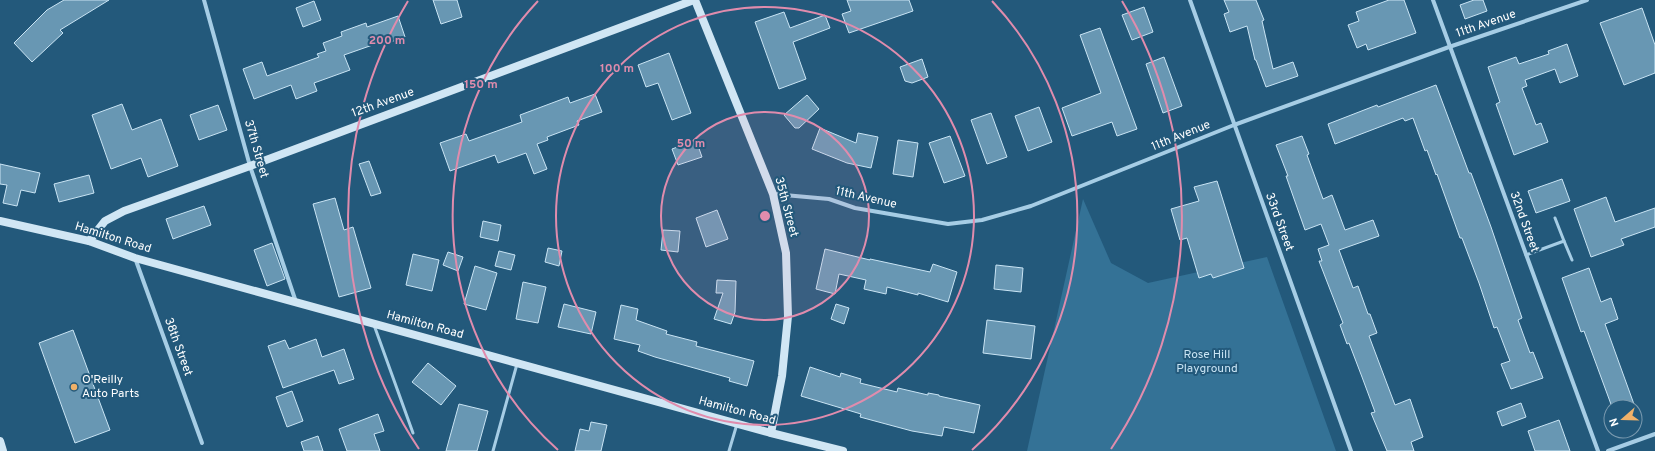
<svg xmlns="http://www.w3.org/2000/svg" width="1655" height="451" font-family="Overpass,sans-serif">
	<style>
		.green { fill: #347296 }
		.building { fill: #6897b3; stroke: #c9e4f4 }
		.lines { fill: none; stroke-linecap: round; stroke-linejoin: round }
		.lane { stroke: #a6cde5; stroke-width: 3 }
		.street { stroke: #a6cde5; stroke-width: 4 }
		.secondary { stroke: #d0e6f4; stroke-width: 8 }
		.ring { fill: none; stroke: #e08cad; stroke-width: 2 }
		.poi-dot { fill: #f0b169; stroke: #23597b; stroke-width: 1.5 }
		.labels { text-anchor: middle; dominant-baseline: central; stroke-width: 4; stroke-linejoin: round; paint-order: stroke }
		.street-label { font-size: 12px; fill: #fff; stroke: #23597b }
		.park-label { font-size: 12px; fill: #c9e4f4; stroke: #23597b }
		.poi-label { font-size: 12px; fill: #fff; stroke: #23597b; text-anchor: start }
		.centre { fill: #e08cad; stroke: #23597b; stroke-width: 2 }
		.ring-label { font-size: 12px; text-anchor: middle; font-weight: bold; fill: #e08cad; stroke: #23597b; stroke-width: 4; stroke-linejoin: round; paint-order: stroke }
	</style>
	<rect width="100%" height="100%" fill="#23597b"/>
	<polygon class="green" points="1083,199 1111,263 1148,283 1267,257 1336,451 1027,451"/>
	<g class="building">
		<polygon points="64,0 109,0 60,30 63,33 32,62 14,43 47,10"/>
		<polygon points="433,0 457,0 462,17 441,24"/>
		<polygon points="847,0 909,0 913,11 849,33 842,14 851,11"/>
		<polygon points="1224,0 1256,0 1264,20 1262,21 1273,69 1293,62 1298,76 1266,87 1256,60 1255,60 1247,26 1230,32 1224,14 1229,12"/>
		<polygon points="1389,0 1404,0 1416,33 1368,50 1366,44 1357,48 1348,25 1359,21 1356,12"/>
		<polygon points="1474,0 1483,0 1487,11 1465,19 1460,5"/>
		<polygon points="314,1 321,20 303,27 296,8"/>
		<polygon points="1144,7 1153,32 1132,40 1122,15"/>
		<polygon points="1642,8 1655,45 1655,73 1624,85 1600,23"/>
		<polygon points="784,12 790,28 825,15 830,28 793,42 806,79 779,89 755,22"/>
		<polygon points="398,16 405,37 385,44 384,41 344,55 350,70 314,83 317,91 296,99 291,85 254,99 243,69 262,62 267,76 319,57 317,54 326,51 323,43 342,36 341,32 366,23 367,27"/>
		<polygon points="1100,28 1137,129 1117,136 1112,122 1072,136 1062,108 1101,93 1080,35"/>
		<polygon points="1567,44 1578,76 1560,83 1555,69 1525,80 1527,86 1522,88 1536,125 1541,123 1548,142 1514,155 1496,104 1500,102 1488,67 1516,57 1519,64 1549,54 1548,51"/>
		<polygon points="669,53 691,113 672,120 658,83 646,87 638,65"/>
		<polygon points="1164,57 1182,106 1163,113 1146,64"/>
		<polygon points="922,59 928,77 912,83 905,81 900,67"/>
		<polygon points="1436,85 1469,173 1471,173 1491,227 1522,318 1518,320 1530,353 1533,352 1543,378 1511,389 1501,364 1510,361 1497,327 1494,328 1479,283 1462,238 1460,238 1437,174 1436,175 1427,150 1425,151 1413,118 1405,121 1403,118 1335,144 1328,124 1377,105 1378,107"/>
		<polygon points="595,94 602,112 577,121 579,125 547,137 548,140 537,144 547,169 534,174 526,153 498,163 495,155 450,171 440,143 466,134 469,141 522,122 520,115 568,97 570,103"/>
		<polygon points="807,95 819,109 799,128 795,128 784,115"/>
		<polygon points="122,104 132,130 161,119 178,166 148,177 141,158 111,169 92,115"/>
		<polygon points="218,105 227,130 199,140 190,115"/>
		<polygon points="1039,107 1052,142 1028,151 1015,116"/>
		<polygon points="991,113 1007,157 987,164 971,120"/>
		<polygon points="820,128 856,143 858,133 878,137 871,168 847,163 812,149"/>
		<polygon points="950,136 965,176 944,183 929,143"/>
		<polygon points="1302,136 1309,154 1307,155 1323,199 1332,195 1345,230 1373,220 1379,236 1339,250 1353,288 1358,286 1368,314 1370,314 1377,333 1369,336 1395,405 1410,399 1423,437 1411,442 1414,451 1387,451 1371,413 1375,412 1362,377 1349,343 1347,344 1340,325 1343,323 1319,261 1322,261 1318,249 1329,245 1321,224 1305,230 1286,176 1288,176 1276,145"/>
		<polygon points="696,140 702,157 678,165 672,149"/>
		<polygon points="898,140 918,143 913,177 893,174"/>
		<polygon points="369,161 381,193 371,196 359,164"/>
		<polygon points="0,164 40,173 35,193 21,190 17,206 3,203 7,185 0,184"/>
		<polygon points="89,175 94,193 59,202 54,184"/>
		<polygon points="1562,179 1570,201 1536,213 1528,191"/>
		<polygon points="1217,181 1244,268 1213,278 1211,274 1199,278 1187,238 1180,240 1171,209 1199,201 1194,187"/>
		<polygon points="1606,197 1615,222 1655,208 1655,227 1621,239 1624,245 1591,257 1574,209"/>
		<polygon points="335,198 344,230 353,227 371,288 339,297 313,204"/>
		<polygon points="204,206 211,225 173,239 166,219"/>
		<polygon points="717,210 728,239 706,247 696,218"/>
		<polygon points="483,221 501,225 498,241 480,237"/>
		<polygon points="663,230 680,231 678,252 661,250"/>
		<polygon points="272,243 285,279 267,286 254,250"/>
		<polygon points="548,248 562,251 559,266 545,262"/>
		<polygon points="825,249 870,260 870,259 930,272 933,264 957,272 948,302 918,293 918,295 887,287 886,294 864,289 866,280 839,274 835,294 816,289"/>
		<polygon points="499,251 515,255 511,270 495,266"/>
		<polygon points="448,252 463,257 458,271 443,265"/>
		<polygon points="413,254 439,260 432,291 406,285"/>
		<polygon points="996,265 1023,268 1021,292 994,289"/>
		<polygon points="475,266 497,273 486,310 464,304"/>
		<polygon points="1589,268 1601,302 1611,298 1618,319 1605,324 1635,407 1612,407 1584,331 1581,332 1562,278"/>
		<polygon points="717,280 736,281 735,312 731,324 714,319 723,293 716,293"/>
		<polygon points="523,282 546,287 538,323 516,319"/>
		<polygon points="564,304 596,312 591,334 558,327"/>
		<polygon points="836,304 849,308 844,324 831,319"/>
		<polygon points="621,305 638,309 636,320 667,331 666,334 697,342 696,346 754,361 747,386 729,381 730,378 655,357 638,351 640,345 614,339"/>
		<polygon points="987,320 1035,326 1031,359 983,353"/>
		<polygon points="73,330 110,430 75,443 39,343"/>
		<polygon points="316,339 322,357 344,349 354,379 339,384 334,370 283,388 268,346 285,340 289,349"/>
		<polygon points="428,363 456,386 441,405 412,382"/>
		<polygon points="810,367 840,377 841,373 861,379 860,383 897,392 898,388 928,395 928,393 939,395 939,396 980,405 974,433 944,427 942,436 912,431 860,417 861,414 801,396"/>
		<polygon points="292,391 303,421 287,427 276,397"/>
		<polygon points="1521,403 1526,417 1502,426 1497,412"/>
		<polygon points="459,404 488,411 477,451 446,451"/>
		<polygon points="378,414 384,431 374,434 380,451 347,451 339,429"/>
		<polygon points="1559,420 1570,451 1535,451 1528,431"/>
		<polygon points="591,422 607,425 601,451 575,451 580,429 589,431"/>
		<polygon points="318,436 323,451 304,451 301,442"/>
	</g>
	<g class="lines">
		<g class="lane">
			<polyline points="1564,241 1572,260"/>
			<polyline points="1526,255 1564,241 1555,218"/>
			<polyline points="374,325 413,433"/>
			<polyline points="493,451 517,364"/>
			<polyline points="729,451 737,424"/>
		</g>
		<g class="street">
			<polyline points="204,0 250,166 296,302"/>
			<polyline points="1190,0 1351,451"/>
			<polyline points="1433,0 1598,451"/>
			<polyline points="773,194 829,199 855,208 948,224 982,220 1031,206 1234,125 1449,47 1587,0"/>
			<polyline points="135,258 202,443"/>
			<polyline points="1608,451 1655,434"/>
		</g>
		<g class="secondary">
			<polyline points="695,0 773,194 786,253 788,316 782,376 771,433"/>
			<polyline points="0,221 89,241 135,258 771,433 843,451"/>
			<polyline points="89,241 105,221 124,211 250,166 694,0"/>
			<polyline points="0,441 3,451"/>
		</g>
	</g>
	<circle cx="765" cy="216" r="104" fill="#e08cad" fill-opacity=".12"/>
	<g class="ring">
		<circle cx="765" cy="216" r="104"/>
		<circle cx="765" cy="216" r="209"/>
		<path d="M558 450A313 313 0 0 1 538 1M992 1A313 313 0 0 1 972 450"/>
		<path d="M419 449A417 417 0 0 1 408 1M1122 1A417 417 0 0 1 1111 449"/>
	</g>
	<circle class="poi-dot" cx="74" cy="387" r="4"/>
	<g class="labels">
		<g class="street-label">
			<text transform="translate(1486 24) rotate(-19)">11th Avenue</text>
			<text transform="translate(383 103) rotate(-20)">12th Avenue</text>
			<text transform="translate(1181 136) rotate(-22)">11th Avenue</text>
			<text transform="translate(256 149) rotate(74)">37th Street</text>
			<text transform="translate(866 198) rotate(13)">11th Avenue</text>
			<text transform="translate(786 207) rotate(75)">35th Street</text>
			<text transform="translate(1279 222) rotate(70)">33rd Street</text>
			<text transform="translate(1524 222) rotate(70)">32nd Street</text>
			<text transform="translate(113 238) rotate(17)">Hamilton Road</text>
			<text transform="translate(425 325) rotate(15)">Hamilton Road</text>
			<text transform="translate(178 347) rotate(70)">38th Street</text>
			<text transform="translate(737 411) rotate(15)">Hamilton Road</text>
		</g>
		<g class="park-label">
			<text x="1207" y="355">Rose Hill<tspan x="1207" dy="14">Playground</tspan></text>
		</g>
		<g class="poi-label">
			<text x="82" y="380">O'Reilly<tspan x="82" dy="14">Auto Parts</tspan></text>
		</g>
	</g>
	<circle cx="765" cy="216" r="6" class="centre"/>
	<g class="ring-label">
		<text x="387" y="44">200 m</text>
		<text x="617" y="72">100 m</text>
		<text x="481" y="88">150 m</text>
		<text x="691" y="147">50 m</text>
	</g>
	<g transform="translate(1623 419) rotate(250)"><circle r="19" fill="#23597b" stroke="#7b9bb0"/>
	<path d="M0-3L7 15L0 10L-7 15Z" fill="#f0b169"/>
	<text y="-6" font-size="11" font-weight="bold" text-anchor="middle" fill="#ffffff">N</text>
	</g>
</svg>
